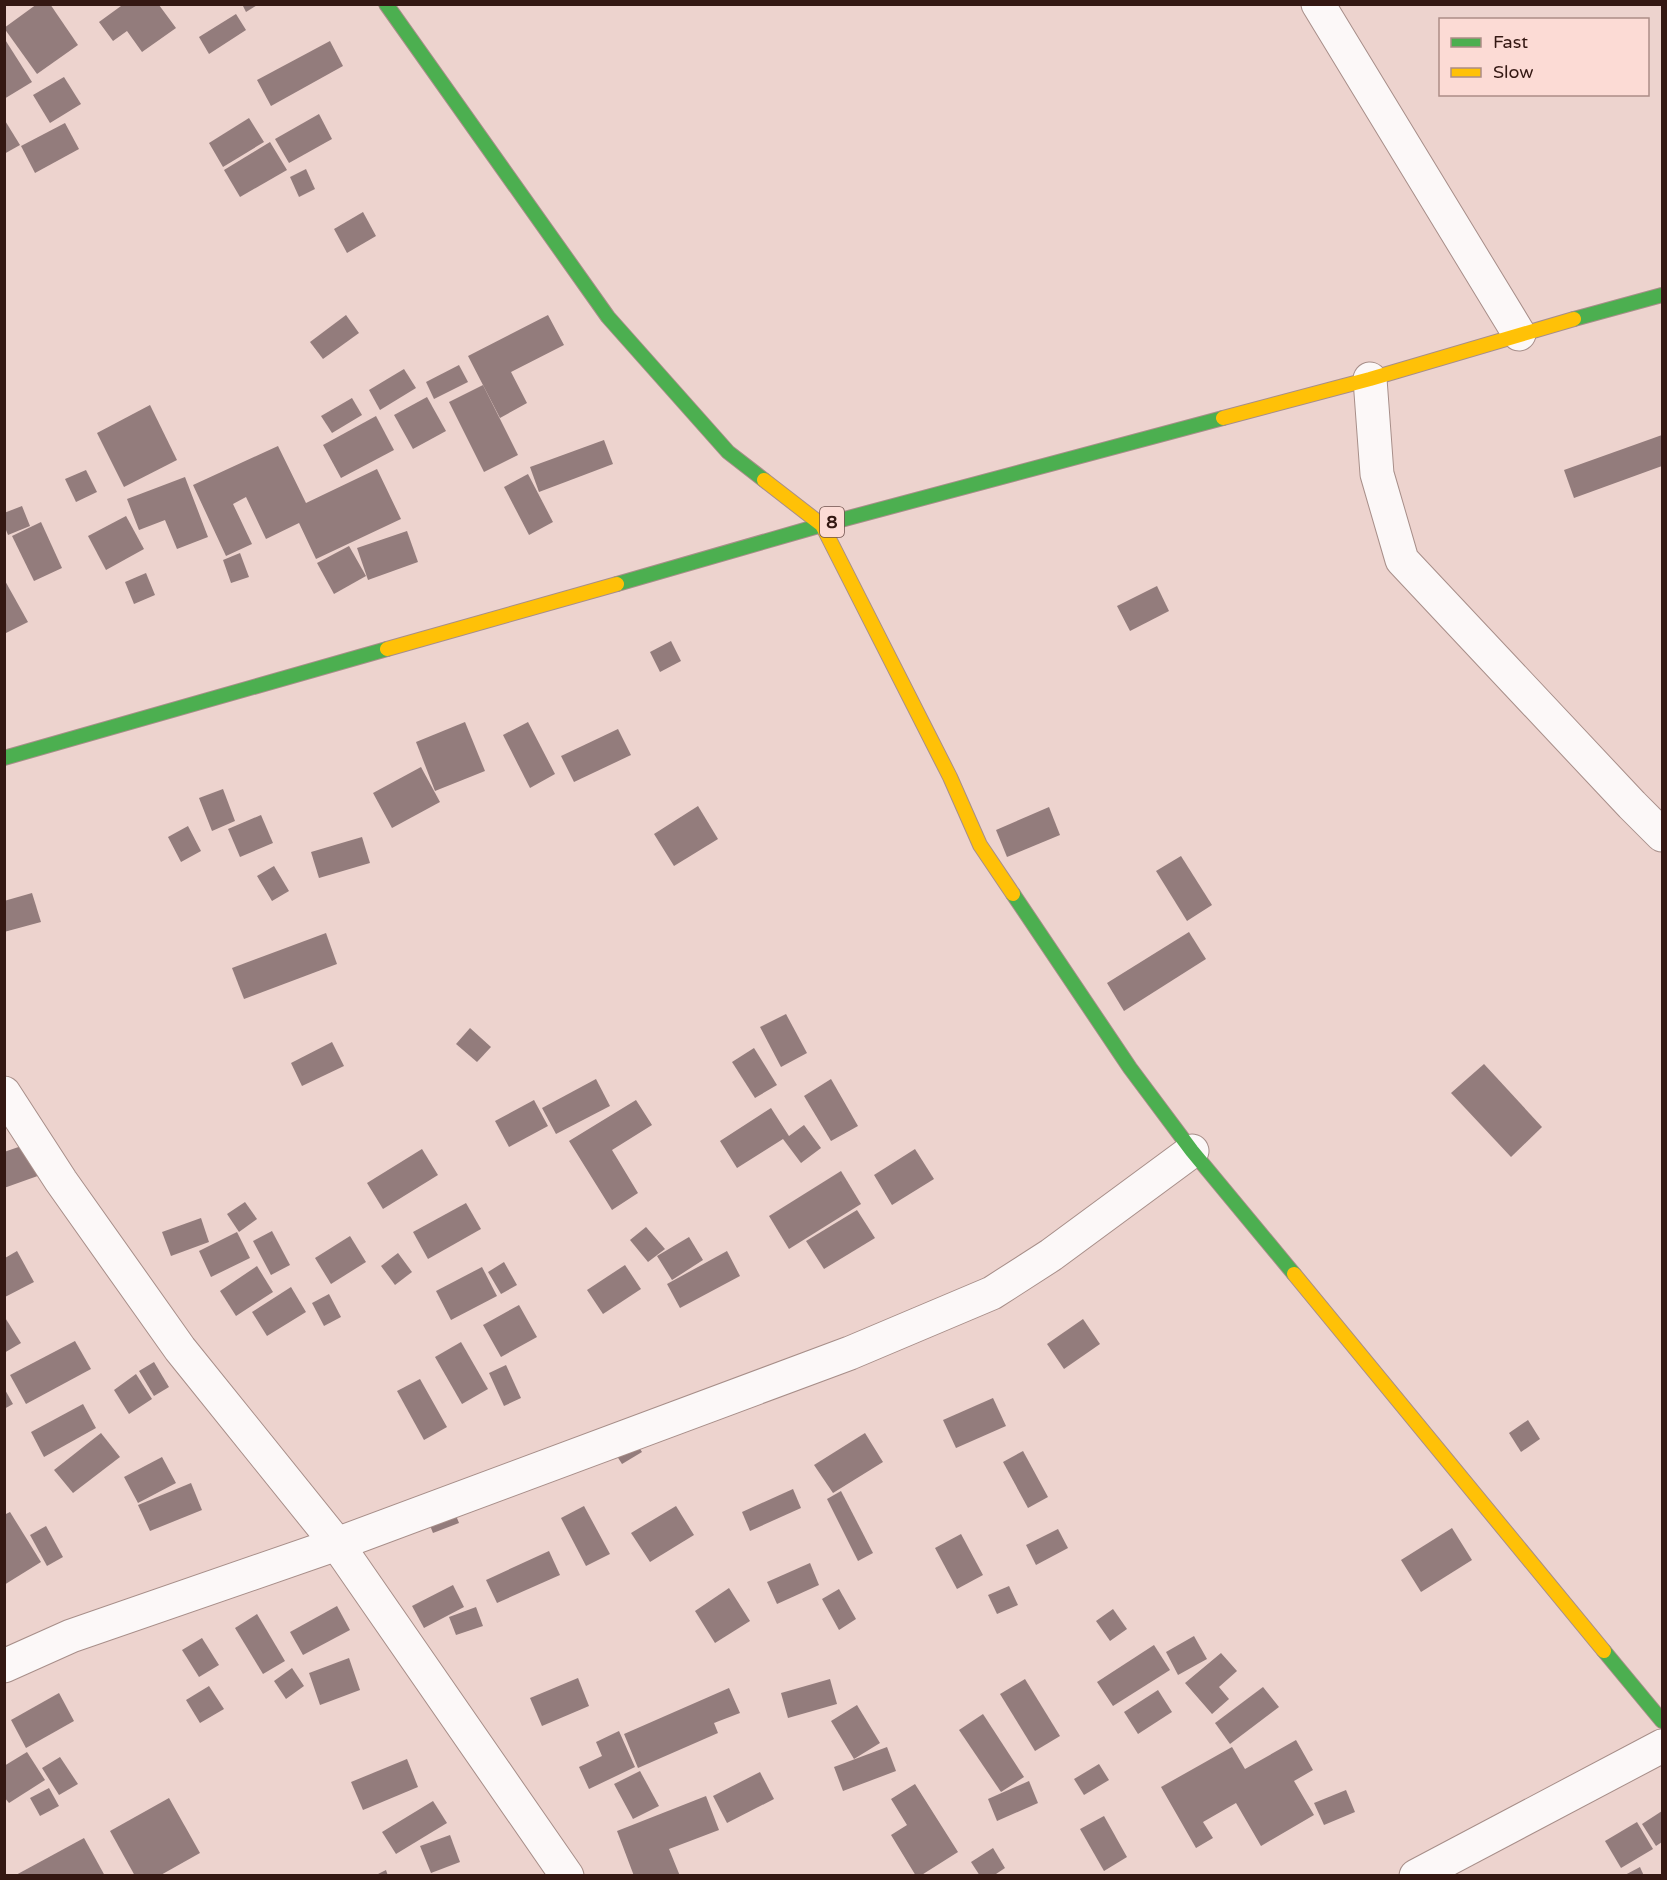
<svg xmlns="http://www.w3.org/2000/svg" width="1667" height="1880" font-family="'Varela Round',sans-serif">
	<style>
		.building { fill: #937c7c }
		.lines { fill: none; stroke-linecap: round; stroke-linejoin: round }
		.street-casing { stroke: #a78e89; stroke-width: 35 }
		.fast-casing { stroke: #a78e89; stroke-width: 16 }
		.slow-casing { stroke: #a78e89; stroke-width: 16 }
		.street { stroke: #fcf8f8; stroke-width: 33 }
		.fast { stroke: #4caf50; stroke-width: 14 }
		.slow { stroke: #ffc107; stroke-width: 14 }
		.labels { text-anchor: middle; dominant-baseline: central; stroke-width: 6; stroke-linejoin: round; paint-order: stroke }
		.shield { fill: #fcdbd5; stroke: #70524d; stroke-width: 1.5 }
		.shield-label { font-size: 18px; font-weight: bold; fill: #341813 }
	</style>
	<rect width="100%" height="100%" fill="#edd3ce"/>
	<g class="building">
		<polygon points="37,4 50,4 78,45 37,74 4,28"/>
		<polygon points="242,4 259,4 246,12"/>
		<polygon points="120,5 159,5 176,28 142,52 127,31 113,41 99,22 121,6"/>
		<polygon points="236,14 246,30 209,54 199,37"/>
		<polygon points="4,38 32,82 4,99"/>
		<polygon points="330,41 343,66 271,106 257,80"/>
		<polygon points="64,77 81,104 50,123 33,95"/>
		<polygon points="319,114 332,139 289,163 275,139"/>
		<polygon points="249,118 264,142 223,167 209,143"/>
		<polygon points="4,119 20,145 4,154"/>
		<polygon points="65,123 79,149 35,173 21,146"/>
		<polygon points="270,142 287,170 240,197 224,170"/>
		<polygon points="306,169 315,189 299,197 290,177"/>
		<polygon points="363,212 376,236 347,253 334,229"/>
		<polygon points="346,315 359,333 323,359 310,342"/>
		<polygon points="548,315 564,345 511,372 527,403 500,418 468,356"/>
		<polygon points="459,365 468,382 434,399 426,382"/>
		<polygon points="404,369 416,388 380,410 369,390"/>
		<polygon points="483,385 518,455 484,472 449,402"/>
		<polygon points="427,397 446,431 413,449 394,415"/>
		<polygon points="352,398 362,415 332,433 321,416"/>
		<polygon points="150,405 177,460 124,487 97,433"/>
		<polygon points="376,416 394,450 341,478 323,445"/>
		<polygon points="1662,435 1662,466 1574,498 1564,470"/>
		<polygon points="604,440 613,464 539,492 530,467"/>
		<polygon points="278,446 306,503 377,469 401,519 316,559 299,523 266,539 246,497 233,504 252,544 226,556 193,485"/>
		<polygon points="86,470 97,492 76,502 65,479"/>
		<polygon points="528,474 553,522 529,535 504,487"/>
		<polygon points="185,477 208,537 177,549 165,520 139,530 127,499"/>
		<polygon points="22,506 30,526 8,535 4,525 4,513"/>
		<polygon points="126,516 144,549 106,570 88,536"/>
		<polygon points="41,522 62,568 34,581 12,536"/>
		<polygon points="407,531 418,562 368,580 357,548"/>
		<polygon points="349,546 366,576 334,594 317,563"/>
		<polygon points="240,553 249,577 231,583 223,560"/>
		<polygon points="146,573 155,595 134,604 125,582"/>
		<polygon points="4,579 28,622 4,634"/>
		<polygon points="1157,586 1169,611 1130,631 1117,606"/>
		<polygon points="671,641 681,661 660,672 650,652"/>
		<polygon points="465,722 485,771 435,791 416,742"/>
		<polygon points="528,722 555,774 530,788 503,735"/>
		<polygon points="618,729 631,755 574,782 561,756"/>
		<polygon points="421,767 440,802 392,828 373,793"/>
		<polygon points="223,789 235,821 212,831 199,798"/>
		<polygon points="698,806 718,839 674,866 654,834"/>
		<polygon points="1049,807 1060,835 1007,857 996,830"/>
		<polygon points="261,815 273,843 240,857 228,829"/>
		<polygon points="188,826 201,851 181,862 168,837"/>
		<polygon points="362,837 370,863 319,878 311,852"/>
		<polygon points="1181,856 1212,905 1187,921 1156,871"/>
		<polygon points="274,866 289,891 272,901 257,876"/>
		<polygon points="32,893 41,922 4,932 4,901"/>
		<polygon points="1189,932 1206,959 1124,1011 1107,983"/>
		<polygon points="326,933 337,964 244,999 232,968"/>
		<polygon points="786,1014 807,1053 781,1067 760,1027"/>
		<polygon points="470,1028 491,1047 477,1062 456,1044"/>
		<polygon points="332,1042 344,1066 302,1086 291,1063"/>
		<polygon points="754,1048 777,1085 755,1098 732,1062"/>
		<polygon points="1484,1064 1542,1127 1511,1157 1451,1093"/>
		<polygon points="596,1079 610,1106 556,1134 542,1108"/>
		<polygon points="831,1079 858,1126 831,1141 804,1096"/>
		<polygon points="534,1100 548,1126 509,1147 495,1121"/>
		<polygon points="636,1100 652,1125 612,1150 638,1193 612,1210 569,1141"/>
		<polygon points="771,1108 789,1136 804,1125 821,1148 801,1163 783,1139 737,1168 720,1141"/>
		<polygon points="36,1141 46,1173 4,1188 4,1152"/>
		<polygon points="422,1149 438,1175 383,1209 367,1183"/>
		<polygon points="915,1149 934,1179 892,1205 874,1175"/>
		<polygon points="841,1171 861,1204 789,1249 769,1216"/>
		<polygon points="245,1202 257,1219 239,1232 227,1214"/>
		<polygon points="466,1203 481,1229 428,1259 413,1232"/>
		<polygon points="857,1210 875,1238 824,1269 806,1241"/>
		<polygon points="201,1218 209,1242 171,1256 162,1232"/>
		<polygon points="646,1227 665,1249 648,1262 630,1240"/>
		<polygon points="272,1231 290,1265 271,1275 253,1241"/>
		<polygon points="237,1232 250,1258 211,1277 199,1251"/>
		<polygon points="350,1236 366,1262 331,1284 315,1258"/>
		<polygon points="689,1237 703,1260 672,1280 657,1256"/>
		<polygon points="17,1251 34,1282 5,1297 5,1258"/>
		<polygon points="727,1251 740,1276 680,1308 667,1284"/>
		<polygon points="398,1253 412,1272 395,1285 381,1266"/>
		<polygon points="504,1262 517,1285 501,1294 488,1272"/>
		<polygon points="625,1265 641,1289 603,1314 587,1290"/>
		<polygon points="257,1266 273,1292 236,1316 220,1291"/>
		<polygon points="482,1267 497,1296 451,1320 436,1291"/>
		<polygon points="291,1287 306,1312 267,1336 252,1312"/>
		<polygon points="329,1294 341,1317 324,1326 312,1303"/>
		<polygon points="519,1305 537,1337 501,1357 483,1325"/>
		<polygon points="4,1316 21,1343 4,1353"/>
		<polygon points="1083,1319 1100,1344 1064,1369 1047,1344"/>
		<polygon points="75,1341 91,1369 26,1404 10,1375"/>
		<polygon points="461,1342 488,1389 462,1404 435,1357"/>
		<polygon points="154,1362 169,1387 154,1396 139,1371"/>
		<polygon points="506,1365 521,1398 504,1406 489,1373"/>
		<polygon points="136,1374 152,1399 129,1414 114,1390"/>
		<polygon points="420,1379 447,1427 424,1440 397,1391"/>
		<polygon points="4,1388 13,1404 4,1409"/>
		<polygon points="993,1398 1006,1426 956,1448 943,1420"/>
		<polygon points="83,1404 96,1428 44,1457 31,1432"/>
		<polygon points="1528,1420 1540,1439 1521,1452 1509,1433"/>
		<polygon points="628,1430 642,1452 622,1464 608,1442"/>
		<polygon points="101,1433 120,1457 73,1493 54,1470"/>
		<polygon points="865,1433 883,1462 833,1493 814,1465"/>
		<polygon points="1023,1451 1048,1497 1028,1508 1003,1462"/>
		<polygon points="162,1457 176,1483 138,1503 124,1477"/>
		<polygon points="191,1483 202,1510 150,1531 138,1505"/>
		<polygon points="793,1489 801,1508 750,1531 742,1512"/>
		<polygon points="841,1491 873,1553 858,1561 827,1499"/>
		<polygon points="451,1503 459,1523 433,1533 425,1513"/>
		<polygon points="584,1506 610,1554 586,1566 561,1518"/>
		<polygon points="676,1506 694,1535 650,1562 631,1533"/>
		<polygon points="10,1512 41,1562 4,1585 4,1515"/>
		<polygon points="46,1526 63,1557 47,1566 30,1535"/>
		<polygon points="1452,1528 1472,1560 1421,1592 1401,1560"/>
		<polygon points="1058,1529 1068,1548 1036,1565 1026,1545"/>
		<polygon points="961,1534 983,1575 957,1589 935,1548"/>
		<polygon points="549,1551 560,1575 497,1603 486,1580"/>
		<polygon points="810,1563 819,1585 777,1604 767,1582"/>
		<polygon points="453,1585 464,1607 424,1628 412,1606"/>
		<polygon points="1009,1586 1018,1605 997,1614 988,1595"/>
		<polygon points="729,1588 750,1621 715,1643 695,1611"/>
		<polygon points="839,1589 856,1619 839,1630 822,1599"/>
		<polygon points="337,1606 350,1630 303,1655 290,1632"/>
		<polygon points="476,1607 483,1626 456,1635 449,1617"/>
		<polygon points="1113,1609 1127,1629 1110,1641 1096,1621"/>
		<polygon points="257,1614 285,1661 263,1674 235,1628"/>
		<polygon points="1194,1636 1207,1659 1178,1675 1166,1652"/>
		<polygon points="202,1638 219,1665 199,1677 182,1650"/>
		<polygon points="1154,1645 1170,1670 1113,1706 1097,1682"/>
		<polygon points="1221,1653 1237,1671 1219,1687 1229,1699 1212,1714 1185,1683"/>
		<polygon points="349,1658 360,1690 320,1705 309,1673"/>
		<polygon points="292,1668 304,1686 286,1699 274,1681"/>
		<polygon points="578,1678 589,1706 542,1726 530,1698"/>
		<polygon points="830,1679 837,1704 788,1718 781,1693"/>
		<polygon points="1025,1679 1060,1736 1035,1751 1000,1694"/>
		<polygon points="209,1686 224,1709 200,1723 186,1700"/>
		<polygon points="1263,1687 1279,1707 1230,1744 1215,1723"/>
		<polygon points="729,1688 740,1713 714,1723 718,1733 638,1768 624,1734"/>
		<polygon points="1158,1690 1172,1712 1138,1734 1124,1712"/>
		<polygon points="59,1693 74,1721 26,1748 11,1720"/>
		<polygon points="857,1705 880,1743 854,1759 831,1721"/>
		<polygon points="983,1714 1024,1777 1001,1792 959,1730"/>
		<polygon points="619,1731 635,1767 589,1789 579,1767 602,1756 596,1742"/>
		<polygon points="1296,1740 1313,1770 1294,1781 1314,1815 1261,1846 1236,1803 1203,1822 1213,1838 1196,1848 1161,1787 1232,1747 1245,1769"/>
		<polygon points="887,1747 896,1771 843,1791 834,1767"/>
		<polygon points="27,1752 45,1780 9,1803 4,1797 4,1766"/>
		<polygon points="60,1757 78,1784 59,1795 42,1768"/>
		<polygon points="407,1759 418,1787 363,1810 351,1782"/>
		<polygon points="1099,1764 1109,1780 1084,1795 1074,1779"/>
		<polygon points="640,1771 659,1806 633,1819 614,1784"/>
		<polygon points="760,1772 774,1799 727,1823 713,1796"/>
		<polygon points="1029,1781 1038,1803 997,1821 988,1799"/>
		<polygon points="915,1784 958,1852 920,1876 916,1876 891,1835 907,1825 891,1799"/>
		<polygon points="49,1788 59,1806 40,1816 30,1798"/>
		<polygon points="1346,1790 1355,1812 1324,1825 1314,1803"/>
		<polygon points="706,1796 719,1830 669,1849 680,1876 634,1876 617,1831"/>
		<polygon points="169,1798 200,1853 159,1876 135,1876 110,1831"/>
		<polygon points="433,1801 447,1823 396,1854 382,1832"/>
		<polygon points="1662,1811 1662,1842 1656,1846 1642,1824"/>
		<polygon points="1104,1816 1127,1857 1104,1871 1080,1829"/>
		<polygon points="1637,1822 1653,1849 1621,1868 1605,1841"/>
		<polygon points="450,1835 460,1862 431,1873 420,1846"/>
		<polygon points="84,1838 105,1876 14,1876"/>
		<polygon points="993,1848 1005,1868 993,1876 980,1876 971,1862"/>
		<polygon points="1640,1867 1644,1876 1623,1876"/>
		<polygon points="386,1870 388,1876 374,1876"/>
	</g>
	<g class="lines">
		<g class="street-casing">
			<g id="street">
				<polyline points="1318,4 1519,334"/>
				<polyline points="1370,379 1377,474 1402,560 1632,805 1662,835"/>
				<polyline points="4,1093 61,1181 180,1349 337,1544 567,1876"/>
				<polyline points="4,1666 71,1636 337,1544 850,1353 992,1293 1051,1255 1192,1151"/>
				<polyline points="1416,1876 1662,1746"/>
			</g>
		</g>
		<g class="fast-casing">
			<g id="fast">
				<polyline points="386,4 608,317 728,452 764,480"/>
				<polyline points="1574,319 1662,295"/>
				<polyline points="617,584 822,525 1223,418"/>
				<polyline points="4,758 387,649"/>
				<polyline points="1013,894 1130,1068 1192,1151 1294,1274"/>
				<polyline points="1604,1651 1662,1721"/>
			</g>
		</g>
		<g class="slow-casing">
			<g id="slow">
				<polyline points="1223,418 1370,379 1574,319"/>
				<polyline points="764,480 822,525 950,777 980,845 1013,894"/>
				<polyline points="387,649 617,584"/>
				<polyline points="1294,1274 1604,1651"/>
			</g>
		</g>
		<use href="#street" class="street"/>
		<use href="#fast" class="fast"/>
		<use href="#slow" class="slow"/>
	</g>
	<g class="labels">
		<rect class="shield" x="820" y="507" width="24" height="30" rx="4.5"/>
		<g class="shield-label">
			<text x="832" y="522">8</text>
		</g>
	</g>
	<rect width="1667" height="1880" fill="none" stroke="#341813" stroke-width="12"/>
	<rect x="1439" y="18" width="210" height="78" fill="#fcdbd5" stroke="#ac8d87" stroke-width="1.5"/>
	<rect x="1451" y="38" width="30" height="9" fill="#4caf50" stroke="#ac8d87" stroke-width="1.5"/>
	<text x="1493" y="48" font-size="18" fill="#341813">Fast</text>
	<rect x="1451" y="68" width="30" height="9" fill="#ffc107" stroke="#ac8d87" stroke-width="1.5"/>
	<text x="1493" y="78" font-size="18" fill="#341813">Slow</text>
</svg>
